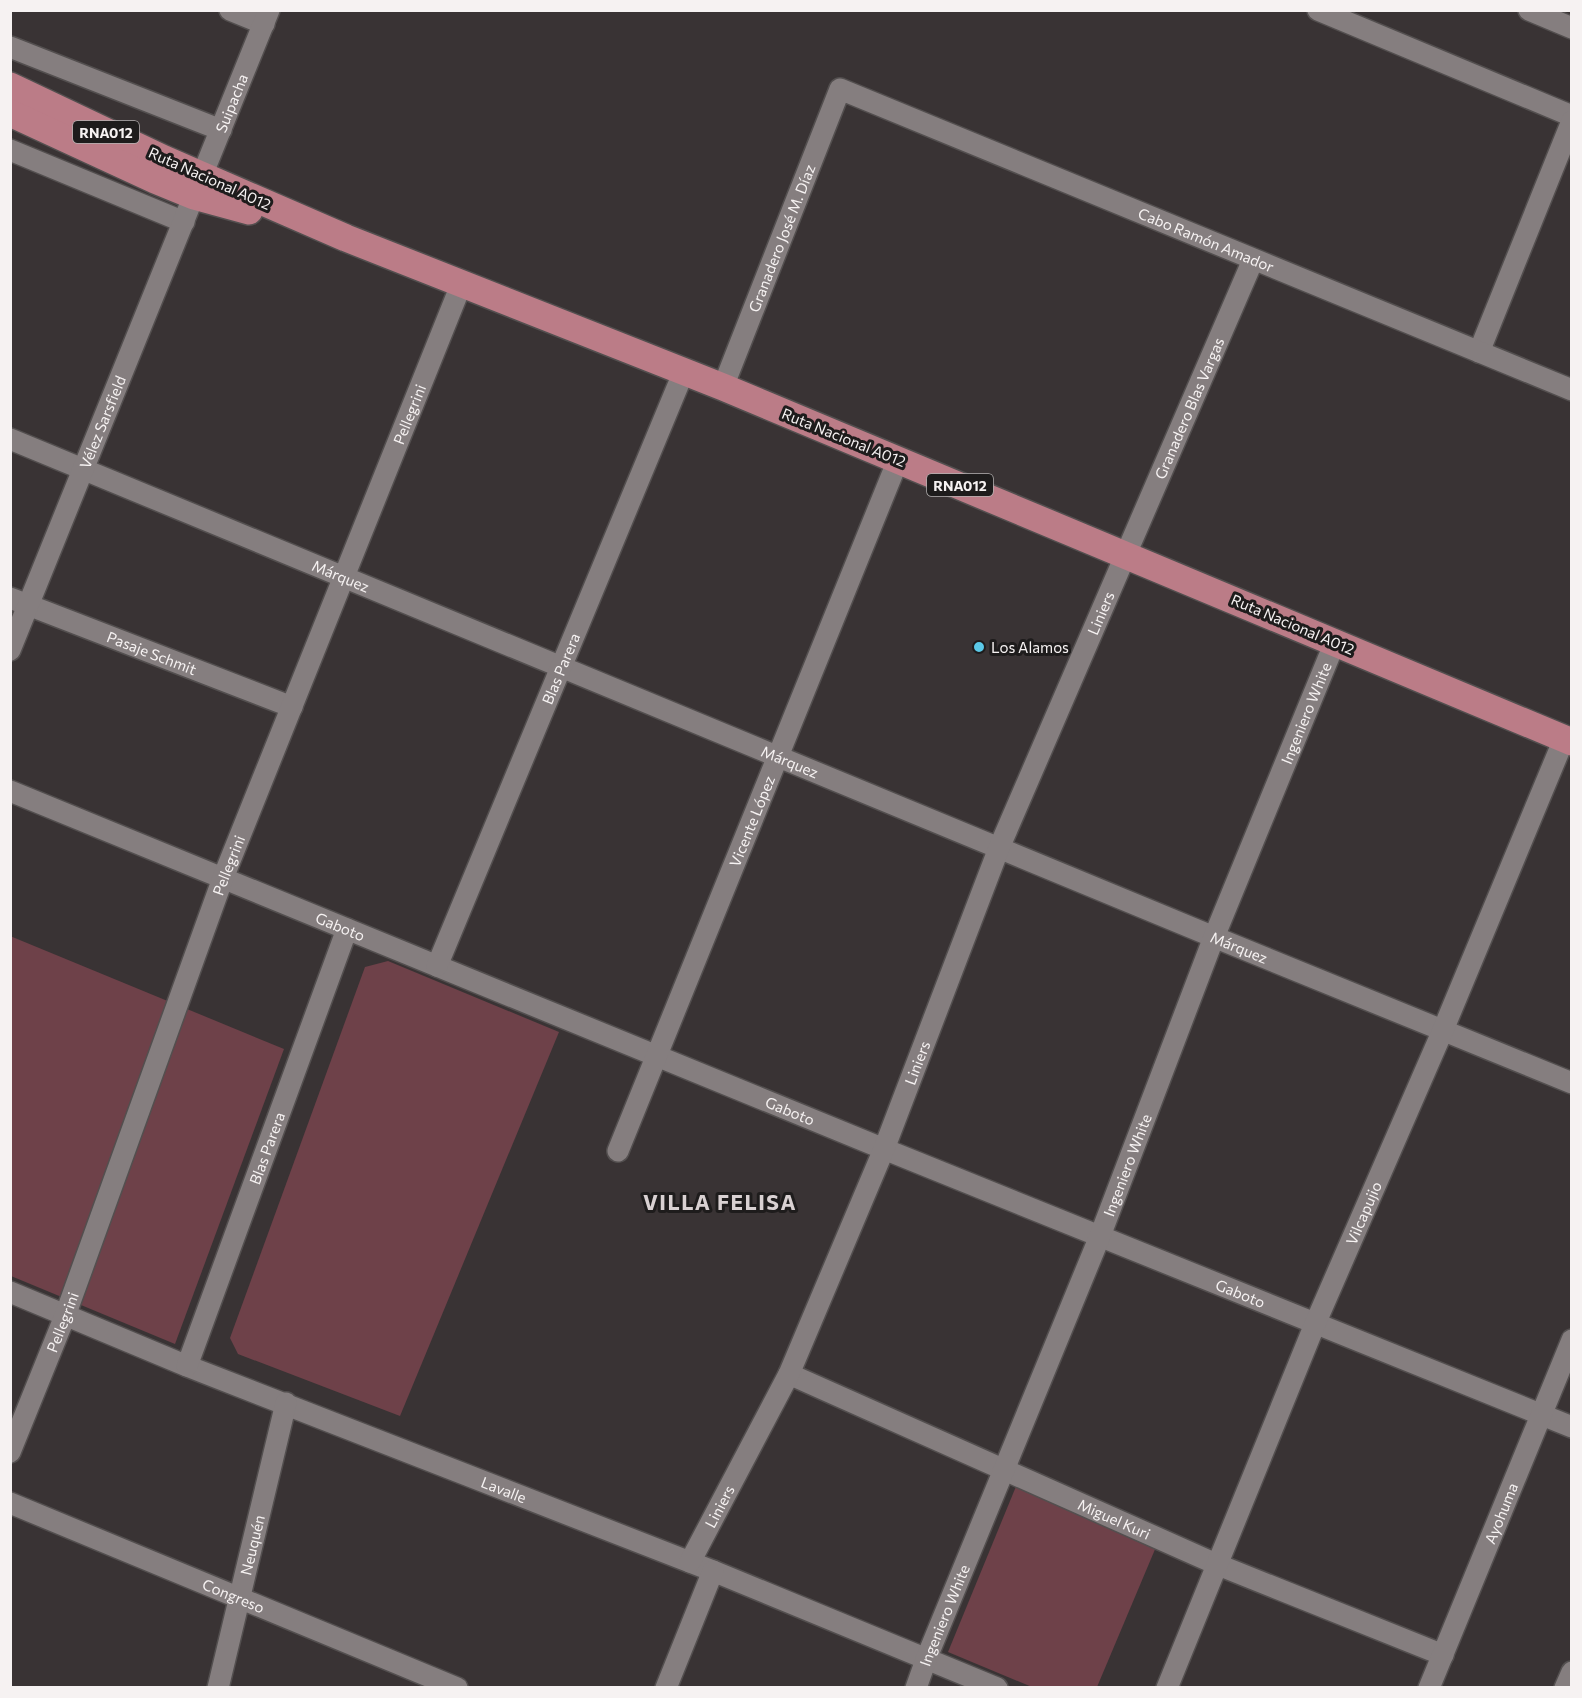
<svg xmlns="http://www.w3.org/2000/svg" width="1582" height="1698" font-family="Commissioner,sans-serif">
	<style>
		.green { fill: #6e4149 }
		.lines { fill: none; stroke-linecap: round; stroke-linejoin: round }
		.minor-casing { stroke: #534f4f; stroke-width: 24 }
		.major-casing { stroke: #534f4f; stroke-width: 30 }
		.minor { stroke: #857e7f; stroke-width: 21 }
		.major { stroke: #bb7c87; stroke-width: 27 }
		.poi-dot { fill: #5bc8e7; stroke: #1e1c1c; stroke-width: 2 }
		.labels { text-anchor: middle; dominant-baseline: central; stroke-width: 6; stroke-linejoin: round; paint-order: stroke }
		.shield { fill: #1e1c1c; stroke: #b5b2b2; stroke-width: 1.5 }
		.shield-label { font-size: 14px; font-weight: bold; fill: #f6f2f2 }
		.street-label { font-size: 15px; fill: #f6f2f2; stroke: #1e1c1c }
		.poi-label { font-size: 15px; fill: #f6f2f2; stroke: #1e1c1c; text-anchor: start }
		.district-label { font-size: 21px; font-weight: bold; letter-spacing: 1.5px; fill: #d9d1d2; stroke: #1e1c1c }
	</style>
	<rect width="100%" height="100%" fill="#393334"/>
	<g class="green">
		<polygon points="10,936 284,1049 175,1344 11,1276"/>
		<polygon points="388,961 559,1032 400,1416 238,1354 230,1338 365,967"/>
		<polygon points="1017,1484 1156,1547 1097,1687 1032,1687 948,1652"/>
	</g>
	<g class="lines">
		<g class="minor-casing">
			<g id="minor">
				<polyline points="230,10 264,24"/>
				<polyline points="1318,10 1572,116"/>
				<polyline points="1529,10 1572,28"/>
				<polyline points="10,47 221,130"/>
				<polyline points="10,150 184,222"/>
				<polyline points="1479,352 1572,121"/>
				<path id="s1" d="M723,387L840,89L1572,390"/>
				<path id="s2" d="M10,439L1214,937L1572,1083"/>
				<path id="s3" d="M10,598L292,707"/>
				<path id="s4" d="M10,650L269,10"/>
				<path id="s5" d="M10,791L884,1149L1572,1427"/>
				<path id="s6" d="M437,966L684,371"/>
				<path id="s7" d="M618,1151L898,460"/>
				<path id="s8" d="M10,1292L187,1366L713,1571L997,1688"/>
				<path id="s9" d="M187,1366L347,929"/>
				<path id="s10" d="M789,1374L1216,1564L1443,1655"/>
				<path id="s11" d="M10,1452L65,1316L223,878L461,285"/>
				<path id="s12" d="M10,1503L457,1688"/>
				<path id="s13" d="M690,1562L789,1374L884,1149L999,848L1253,260"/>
				<path id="s14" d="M218,1688L286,1403"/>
				<polyline points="666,1688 713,1571"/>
				<path id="s15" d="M916,1688L927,1657L1100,1236L1214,937L1335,642"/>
				<path id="s16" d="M1167,1688L1315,1324L1443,1030L1564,739"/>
				<path id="s17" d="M1429,1688L1572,1340"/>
				<polyline points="1565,1688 1572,1672"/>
			</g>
		</g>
		<g class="major-casing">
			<g id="major">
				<polyline points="10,86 164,159 346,238 723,387 1572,742"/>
				<polyline points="10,113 155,180 194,196 249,211"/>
			</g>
		</g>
		<use href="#minor" class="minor"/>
		<use href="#major" class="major"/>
	</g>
	<circle class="poi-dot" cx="979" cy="647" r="6"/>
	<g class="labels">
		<g class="shield">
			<rect x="73" y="121" width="66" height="22" rx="4.5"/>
			<rect x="927" y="474" width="66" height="22" rx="4.5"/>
		</g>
		<g class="shield-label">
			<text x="106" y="132">RNA012</text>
			<text x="960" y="485">RNA012</text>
		</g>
		<g class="street-label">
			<text stroke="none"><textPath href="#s4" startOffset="590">Suipacha</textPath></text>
			<text transform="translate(210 178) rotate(24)">Ruta Nacional A012</text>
			<text stroke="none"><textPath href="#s1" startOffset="160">Granadero José M. Díaz</textPath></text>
			<text stroke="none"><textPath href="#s1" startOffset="716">Cabo Ramón Amador</textPath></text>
			<text stroke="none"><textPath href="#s13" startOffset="1258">Granadero Blas Vargas</textPath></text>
			<text stroke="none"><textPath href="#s11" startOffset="1112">Pellegrini</textPath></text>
			<text stroke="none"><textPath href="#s4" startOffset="246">Vélez Sarsfield</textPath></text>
			<text transform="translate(844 437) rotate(22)">Ruta Nacional A012</text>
			<text stroke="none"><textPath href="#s2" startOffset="358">Márquez</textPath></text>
			<text stroke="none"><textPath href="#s13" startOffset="1035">Liniers</textPath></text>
			<text transform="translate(1293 624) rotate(23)">Ruta Nacional A012</text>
			<text stroke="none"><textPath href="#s3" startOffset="152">Pasaje Schmit</textPath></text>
			<text stroke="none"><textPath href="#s6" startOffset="322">Blas Parera</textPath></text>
			<text stroke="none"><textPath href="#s15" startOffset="1050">Ingeniero White</textPath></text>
			<text stroke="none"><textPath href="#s2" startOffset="844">Márquez</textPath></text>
			<text stroke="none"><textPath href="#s7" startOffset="356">Vicente López</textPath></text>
			<text stroke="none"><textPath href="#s11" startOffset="626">Pellegrini</textPath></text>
			<text stroke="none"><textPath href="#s5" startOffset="357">Gaboto</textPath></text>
			<text stroke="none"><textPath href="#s2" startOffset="1330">Márquez</textPath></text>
			<text stroke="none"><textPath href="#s13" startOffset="549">Liniers</textPath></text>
			<text stroke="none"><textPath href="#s5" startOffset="843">Gaboto</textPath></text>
			<text stroke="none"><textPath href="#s9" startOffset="232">Blas Parera</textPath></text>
			<text stroke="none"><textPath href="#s15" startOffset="564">Ingeniero White</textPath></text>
			<text stroke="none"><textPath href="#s16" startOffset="514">Vilcapujio</textPath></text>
			<text stroke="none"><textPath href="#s5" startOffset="1329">Gaboto</textPath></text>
			<text stroke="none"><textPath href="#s11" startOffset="140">Pellegrini</textPath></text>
			<text stroke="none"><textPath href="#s8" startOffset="532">Lavalle</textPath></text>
			<text stroke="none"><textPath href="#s13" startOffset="63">Liniers</textPath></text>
			<text stroke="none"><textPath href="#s17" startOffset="189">Ayohuma</textPath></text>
			<text stroke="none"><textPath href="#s10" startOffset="356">Miguel Kuri</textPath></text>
			<text stroke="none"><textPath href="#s14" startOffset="147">Neuquén</textPath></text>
			<text stroke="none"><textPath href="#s12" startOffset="242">Congreso</textPath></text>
			<text stroke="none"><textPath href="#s15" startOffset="78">Ingeniero White</textPath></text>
		</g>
		<g class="poi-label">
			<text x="991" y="647">Los Alamos</text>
		</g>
		<g class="district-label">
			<text x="720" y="1201">VILLA FELISA</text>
		</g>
	</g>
	<rect width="1582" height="1698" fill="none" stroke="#f6f2f2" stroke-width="24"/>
</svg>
